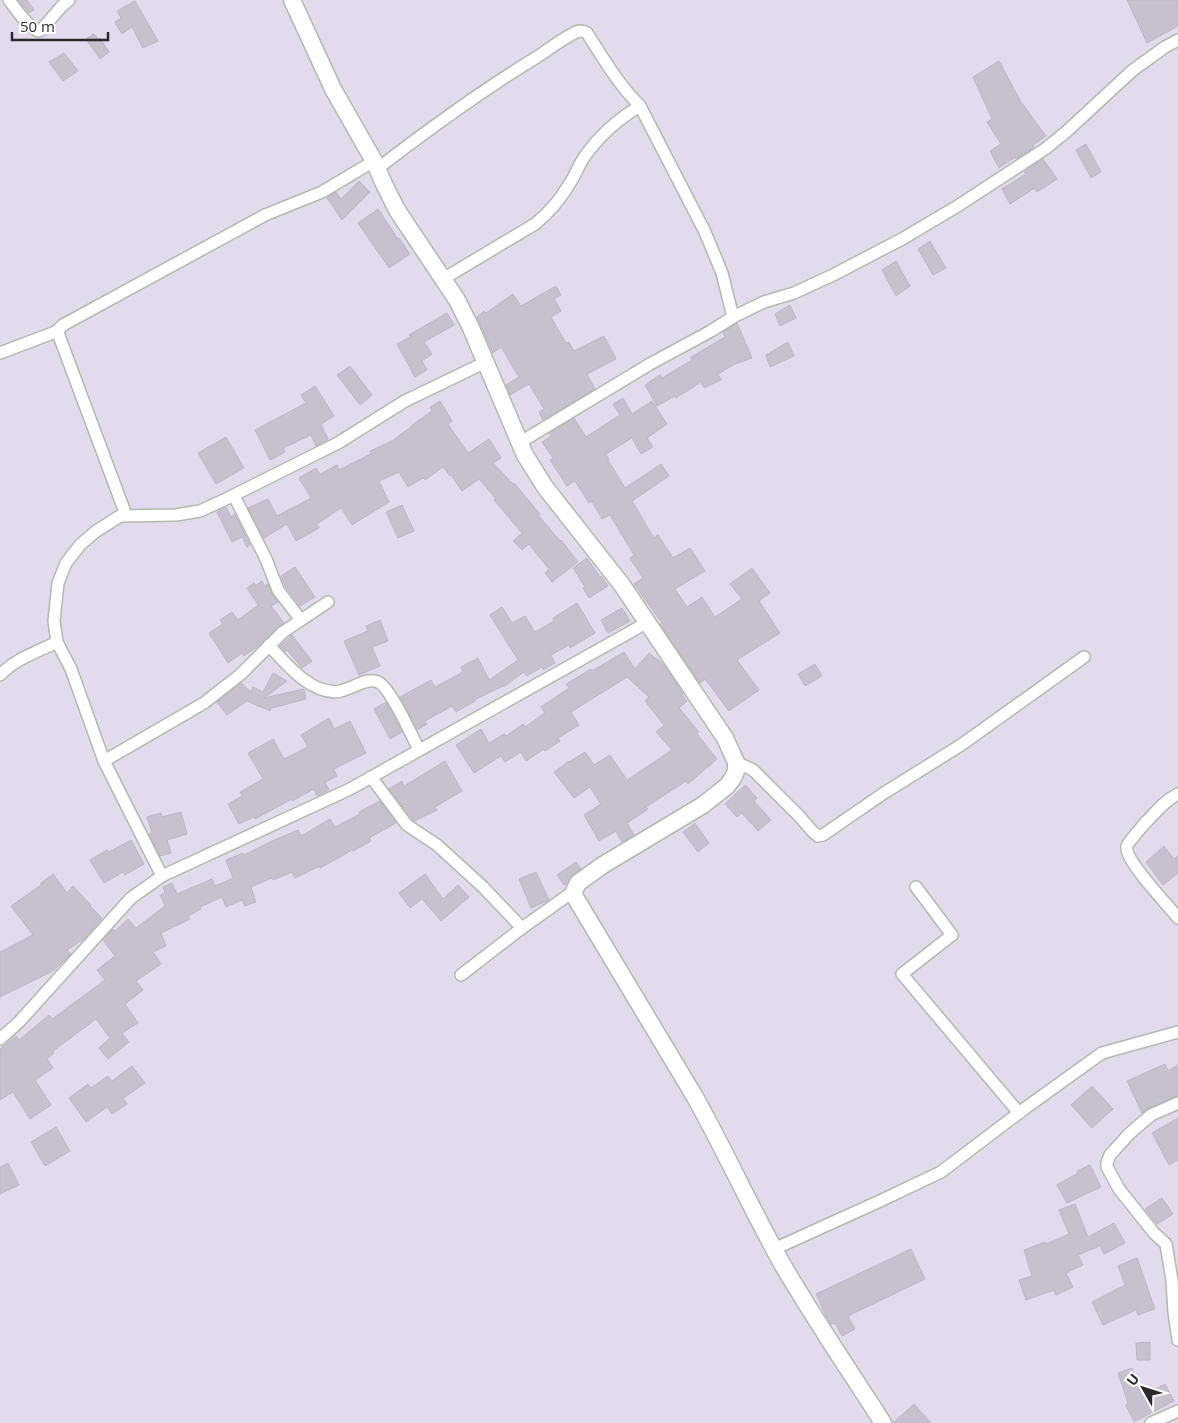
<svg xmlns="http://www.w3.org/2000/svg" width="1178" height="1423" font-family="'Open Sans',sans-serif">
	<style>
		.building { fill: #c7c0ce; stroke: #beb5c8 }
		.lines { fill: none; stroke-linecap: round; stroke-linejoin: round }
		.street-casing { stroke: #b1bbab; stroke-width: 14 }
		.secondary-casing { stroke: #b1bbab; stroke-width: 19 }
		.street { stroke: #fff; stroke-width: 11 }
		.secondary { stroke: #fff; stroke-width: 16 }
	</style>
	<rect width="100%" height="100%" fill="#e2dbed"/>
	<g class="building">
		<polygon points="18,0 27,0 34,10 29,13"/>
		<polygon points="1127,0 1178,0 1178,26 1147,43"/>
		<polygon points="135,1 158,41 143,48 132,27 122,34 115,22 121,18 117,11"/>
		<polygon points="94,34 98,39 100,38 109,52 100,59 86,39"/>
		<polygon points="64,53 78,71 63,81 49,62"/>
		<polygon points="999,61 1021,102 1046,136 1033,145 1034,147 1016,159 1015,157 999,168 990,151 1001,144 987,122 992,119 973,77"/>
		<polygon points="1086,144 1101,172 1091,178 1076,150"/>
		<polygon points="1043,159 1057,179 1037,192 1035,188 1010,204 1002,189 1026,174 1024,172"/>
		<polygon points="359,181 370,192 342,220 327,198 336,192 341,199"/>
		<polygon points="378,209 398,239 399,238 410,254 389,268 358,223"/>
		<polygon points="930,241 946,268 933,275 918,249"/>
		<polygon points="896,261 910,286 896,296 882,270"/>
		<polygon points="556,286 561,295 554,299 561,311 551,317 566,343 569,342 574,351 604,336 616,359 587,374 595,389 543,420 539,412 544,409 529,384 510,395 506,385 519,377 501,347 493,353 477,317 484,311 486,313 513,294 521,306"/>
		<polygon points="790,305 796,318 780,326 775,314"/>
		<polygon points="447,313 454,325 424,342 432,354 422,361 427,370 415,377 397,344 410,337 409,335"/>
		<polygon points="737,323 752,358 735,364 718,374 721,380 704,388 701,382 676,398 675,396 657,406 645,385 660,375 662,378 692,360 691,357 725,337 723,332"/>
		<polygon points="788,342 794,356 770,367 766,355"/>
		<polygon points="350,366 372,395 360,405 337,375"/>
		<polygon points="315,386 334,416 321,424 328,439 316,446 311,435 283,448 285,452 270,460 255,430 306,403 301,395"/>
		<polygon points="623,398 632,414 652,401 667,424 647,438 653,447 641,454 632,438 606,454 609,460 608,460 625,488 661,464 669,476 632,501 654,538 658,535 673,558 690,548 705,571 675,589 687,607 702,597 715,617 742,599 730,584 752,568 770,593 759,601 780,633 737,660 759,690 729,711 705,679 700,683 660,624 662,623 634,584 643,578 630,558 634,555 610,515 602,519 592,501 589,503 575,481 567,486 550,460 553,458 542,442 551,436 549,433 574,418 586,437 620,415 613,404"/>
		<polygon points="440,401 452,421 448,424 468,453 489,439 501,458 493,463 513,484 514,483 540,514 538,515 560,541 561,540 578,562 552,582 545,573 549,569 529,544 522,550 513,541 522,533 494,500 496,499 479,479 462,491 451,475 450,476 443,467 425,480 423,478 408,487 399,472 379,481 389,502 352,525 341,508 317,524 319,528 296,541 287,524 264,538 248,508 268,499 277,516 311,498 299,478 316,468 320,474 337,465 339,470 371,454 370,451 392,441 412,426 412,425 432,411 430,407"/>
		<polygon points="226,437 244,468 216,484 198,453"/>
		<polygon points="402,505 414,531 398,538 386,512"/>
		<polygon points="226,507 231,517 235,514 250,545 247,547 242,537 232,542 217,512"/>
		<polygon points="587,558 600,577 601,576 608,586 589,598 583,588 585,587 573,568"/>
		<polygon points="295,567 315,597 300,606 285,586 281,576"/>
		<polygon points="262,581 265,586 268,584 272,594 278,602 271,606 284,623 258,646 244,656 242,653 228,663 209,633 223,624 220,620 232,612 238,620 258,605 247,588 254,583 256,585"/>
		<polygon points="577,603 595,633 570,648 569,645 551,655 555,663 543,670 542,667 527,676 524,672 503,687 503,686 474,700 475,701 456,712 452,706 425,721 427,724 417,730 400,697 431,680 435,687 463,672 461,667 478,658 489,680 518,660 490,615 502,607 512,623 525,616 535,632 554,621 553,618"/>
		<polygon points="622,608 630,621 608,633 601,620"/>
		<polygon points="380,620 388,641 372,647 380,666 359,675 344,641 368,631 366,626"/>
		<polygon points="292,635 312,661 302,668 287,650 285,652 280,646"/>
		<polygon points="624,652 635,669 649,653 664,665 683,694 682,695 687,701 679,708 699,732 697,734 717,759 688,784 686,781 646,807 648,809 627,823 634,835 622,842 616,831 599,841 584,815 601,804 590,787 574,798 554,772 569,761 569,762 585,752 594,765 610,755 627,780 672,750 656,732 664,725 645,701 649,697 627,677 571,712 579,725 558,738 560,741 545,751 544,749 526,761 521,752 505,762 501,756 474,773 456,745 481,729 489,743 504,734 506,736 523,724 525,727 545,713 541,707 569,688 566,684 591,669 592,671"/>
		<polygon points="815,664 822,676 805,686 798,674"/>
		<polygon points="273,673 287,681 264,698 304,689 306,699 272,708 270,711 247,701 227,715 217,702 241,683 251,692 253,687 263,692"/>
		<polygon points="386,702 402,732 390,739 374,709"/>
		<polygon points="329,718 334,729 350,721 366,753 334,769 337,776 325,782 329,790 317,796 314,789 292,801 292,799 255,819 254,817 239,824 228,804 242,796 240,792 263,779 248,753 273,739 284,759 308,747 301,735"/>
		<polygon points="445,761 462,791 435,807 437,810 414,821 389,789 402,781 404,786"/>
		<polygon points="745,785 757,798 754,801 771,820 758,831 742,813 737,817 725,804"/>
		<polygon points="380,801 396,823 369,838 371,841 353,851 352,850 320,868 320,866 295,878 292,872 273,880 272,878 251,887 256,902 245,906 242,900 226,907 222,897 200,907 201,909 188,916 190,919 161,933 166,946 153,952 161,964 136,981 143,990 125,1004 138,1023 122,1033 129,1042 108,1059 99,1048 110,1038 96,1019 53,1051 54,1053 47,1059 53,1068 35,1080 51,1105 30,1119 13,1092 0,1100 0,1049 16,1036 19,1040 49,1015 52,1019 105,980 97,970 115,956 103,940 113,929 115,931 128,919 136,928 165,906 160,895 165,893 163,887 172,883 177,894 212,879 215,886 233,878 226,860 243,853 244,855 272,841 298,830 301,836 330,819 335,827 360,814 359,812"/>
		<polygon points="181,812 187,834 167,840 171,853 160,856 149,834 152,833 147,817 161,813 162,817"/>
		<polygon points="695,823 709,843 698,852 683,832"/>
		<polygon points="131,840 144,864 125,875 123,872 104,883 90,860 107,850 109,852"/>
		<polygon points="1164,846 1174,859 1178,855 1178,873 1163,885 1146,862"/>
		<polygon points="576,862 581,869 572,875 567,883 564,885 557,875"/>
		<polygon points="536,872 549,900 531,908 519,879"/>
		<polygon points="53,874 67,893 73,886 91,905 90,906 102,918 85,938 67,950 71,954 53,971 0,997 0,952 33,935 11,906 41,885 41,883"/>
		<polygon points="425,874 443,899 458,885 469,897 441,921 422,899 410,908 399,893"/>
		<polygon points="1165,1064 1168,1071 1178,1065 1178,1096 1148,1108 1142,1113 1127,1081"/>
		<polygon points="132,1066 145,1083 123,1098 127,1104 112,1114 107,1107 86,1122 69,1098 88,1084 91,1088 108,1076 112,1081"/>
		<polygon points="1092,1086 1113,1109 1092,1128 1071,1105"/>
		<polygon points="1178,1118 1178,1160 1169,1165 1152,1133"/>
		<polygon points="56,1127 70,1151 45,1166 31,1142"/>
		<polygon points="8,1163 19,1185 0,1194 0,1167"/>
		<polygon points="1090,1165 1101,1187 1067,1203 1057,1185 1078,1173 1077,1171"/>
		<polygon points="1162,1198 1173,1214 1157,1224 1145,1209"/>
		<polygon points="1075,1204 1088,1237 1114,1223 1125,1243 1104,1254 1100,1246 1078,1255 1083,1265 1066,1273 1073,1287 1056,1295 1054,1290 1026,1300 1019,1280 1032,1276 1024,1250 1045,1242 1046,1244 1069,1234 1059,1210"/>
		<polygon points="911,1249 925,1279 848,1316 855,1329 842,1336 835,1323 831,1324 827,1318 816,1294"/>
		<polygon points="1137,1258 1155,1309 1138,1315 1136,1310 1103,1325 1092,1302 1125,1285 1118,1266"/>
		<polygon points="1150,1342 1150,1360 1137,1360 1136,1343"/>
		<polygon points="1132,1368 1142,1396 1165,1384 1174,1401 1134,1422 1126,1405 1128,1403 1118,1373"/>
		<polygon points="914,1404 931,1423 893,1423"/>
	</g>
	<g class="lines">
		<g class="street-casing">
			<g id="street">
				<path d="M9,0C16,9 28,27 38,31L41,30L62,6L69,0"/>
				<path d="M377,169C429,129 481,91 537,57C548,50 567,35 579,31C583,31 584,31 587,33C603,58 618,84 640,106L705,232L722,273L733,317"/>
				<path d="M443,279L535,224C550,212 560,200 570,183C576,174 579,164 585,156C600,135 618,119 640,106"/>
				<polyline points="0,353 58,331"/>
				<polyline points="519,443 650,364 711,331 733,317 764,302 794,293 833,275 902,239 956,207 1045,149 1066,132 1133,70 1165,47 1178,40"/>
				<polyline points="234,496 266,559 278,590 301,620"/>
				<polyline points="126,515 58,333 59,329 63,325 265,215 322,192 374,161"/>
				<path d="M269,645C286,664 313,697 341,691C345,690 348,688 352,687C359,684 370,678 378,682C390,687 412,736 419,750"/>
				<path d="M0,675C15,659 37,652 57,642"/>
				<polyline points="104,761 204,703 241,674 283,632 328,602"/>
				<polyline points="736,762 753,770 800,817 813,832 818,836 823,835 884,793 961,745 1084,657"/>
				<polyline points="371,777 407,825 437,845 483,887 522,928"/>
				<path d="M1178,794C1165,800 1156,812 1146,822C1142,827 1129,841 1127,846C1123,859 1169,906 1178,918"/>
				<polyline points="162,876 104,761 71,669 57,642 54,621 58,583 66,563 80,545 95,532 120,516 176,515 200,511 226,499 338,443 405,401 486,362"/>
				<polyline points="916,887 952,935 902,974 1019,1113"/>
				<polyline points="461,975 522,928 574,891"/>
				<polyline points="0,1039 19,1022 131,898 162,876 350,789 648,622"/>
				<polyline points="1178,1103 1151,1115 1129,1134 1110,1155 1107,1163 1107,1167 1119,1189 1154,1233 1166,1244 1172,1280 1174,1312 1178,1340"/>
				<polyline points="774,1249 880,1201 941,1172 1024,1109 1102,1053 1178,1032"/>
				<polyline points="1151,1423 1178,1411"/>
			</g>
		</g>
		<g class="secondary-casing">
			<path id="secondary" d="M292,0L333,89L374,161L384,184L397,210L457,300L471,328L525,455L545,487L622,585L725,738L736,762V771L733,778L727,786L703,805L603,865L578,883L574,891L575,897L695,1097C725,1151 751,1208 781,1262C813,1317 849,1370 883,1423"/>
		</g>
		<use href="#street" class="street"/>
		<use href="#secondary" class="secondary"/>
	</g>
	<g transform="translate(1143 1388) rotate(309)" stroke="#ffffff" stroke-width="4" paint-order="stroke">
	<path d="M0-4L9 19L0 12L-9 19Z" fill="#2a2a2a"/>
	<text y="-8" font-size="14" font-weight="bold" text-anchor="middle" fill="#2a2a2a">U</text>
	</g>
	<path d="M12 32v8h96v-8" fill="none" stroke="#2a2a2a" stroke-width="2.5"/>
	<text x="20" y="32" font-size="15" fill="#2a2a2a" stroke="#ffffff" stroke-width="4" paint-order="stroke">50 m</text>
</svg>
